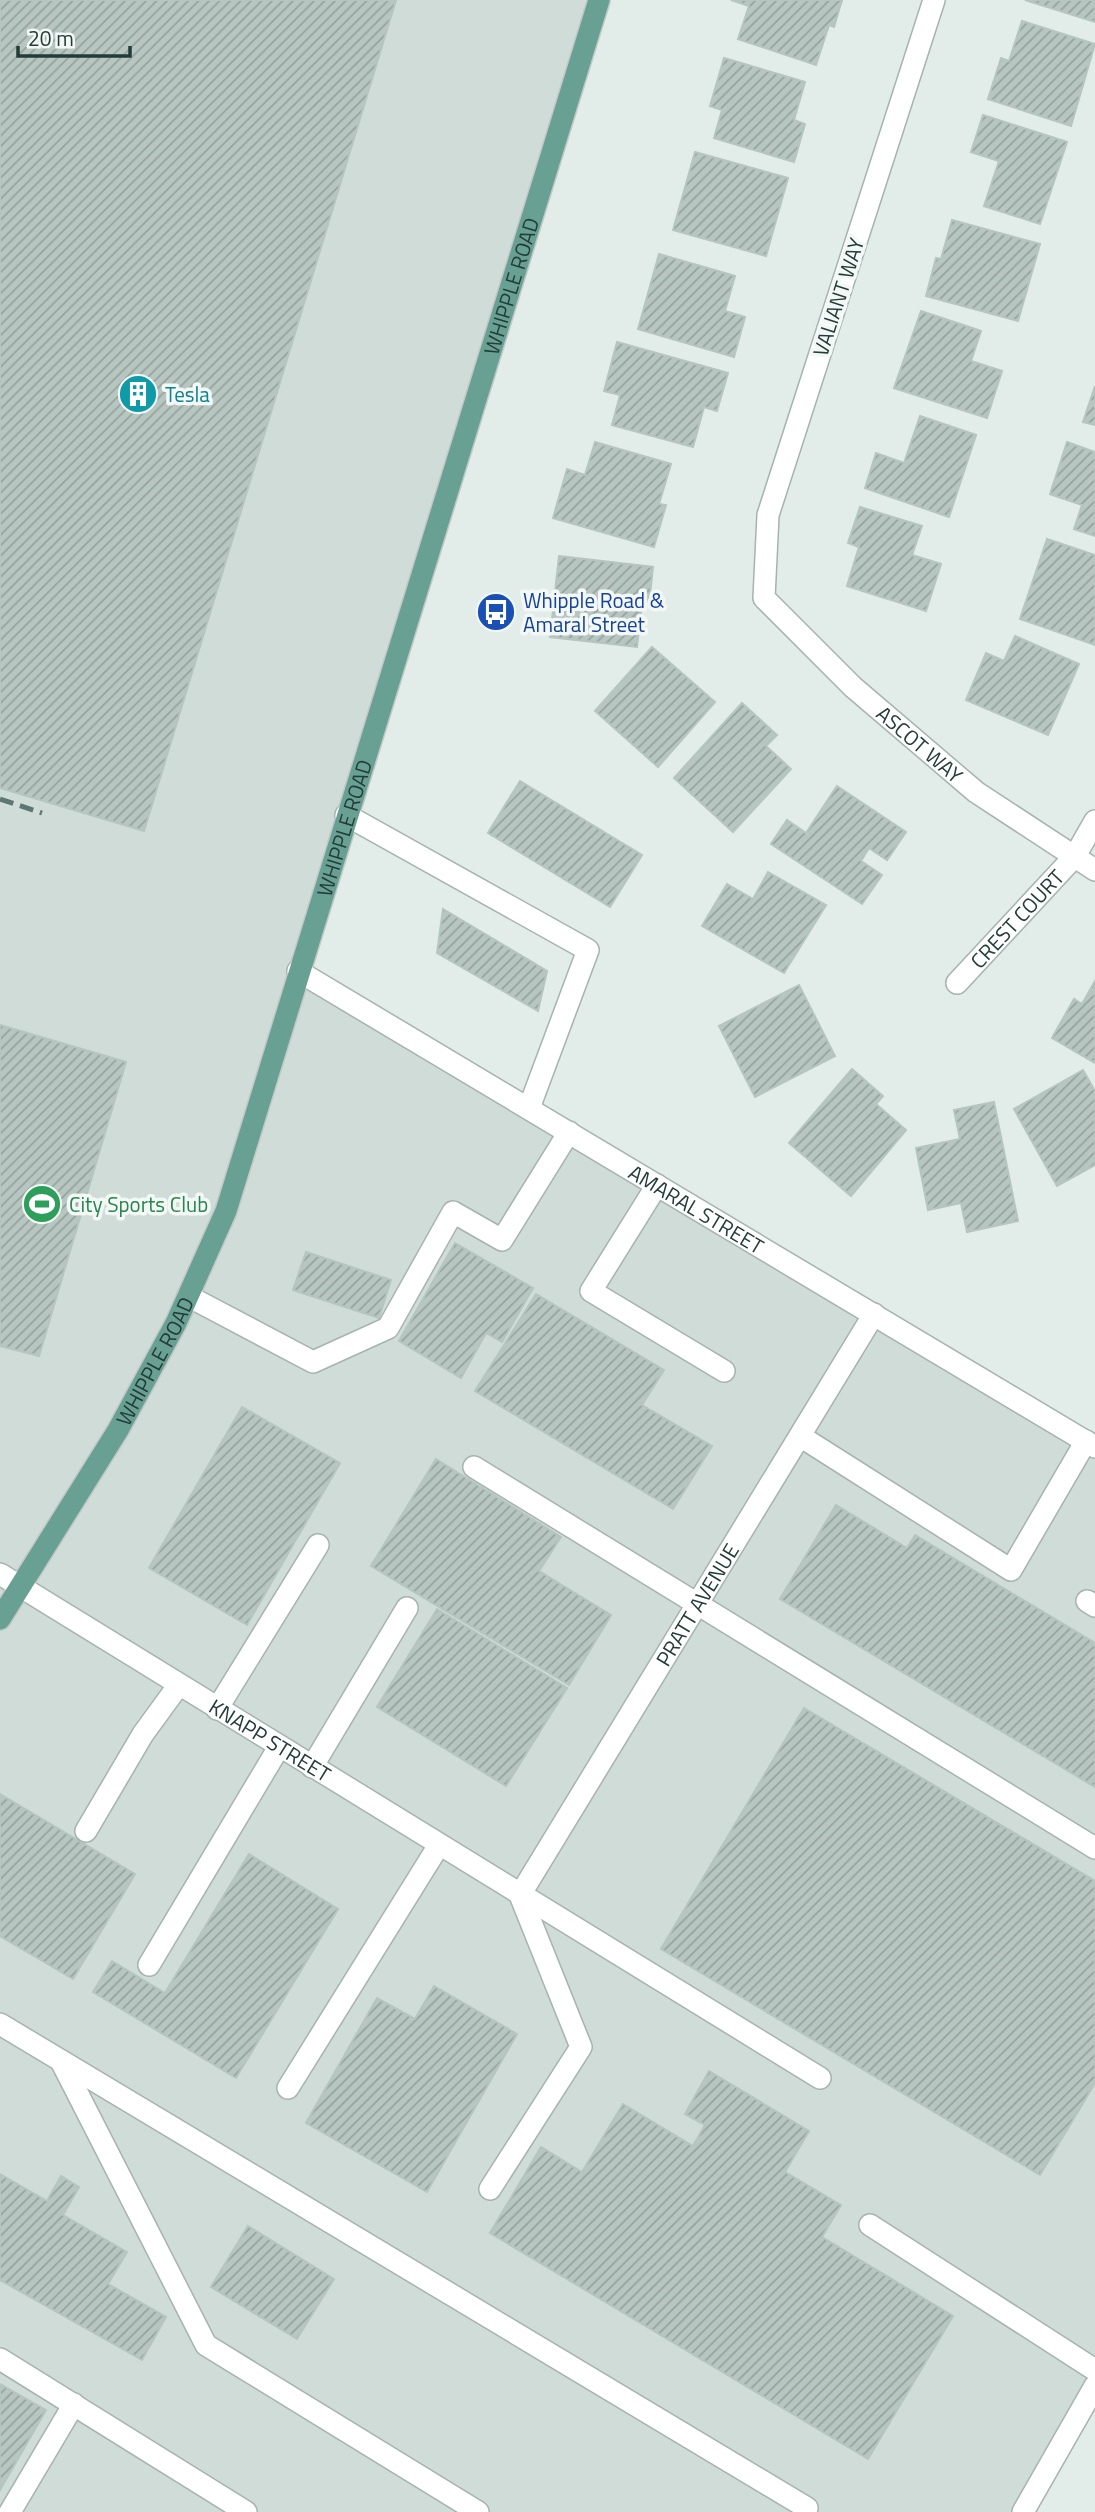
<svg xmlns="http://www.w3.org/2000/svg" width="1095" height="2512" font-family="'Titillium Web',sans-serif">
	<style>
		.built { fill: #d0dcd7 }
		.building { fill: url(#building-hatch); stroke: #b5c5bf; stroke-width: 2 }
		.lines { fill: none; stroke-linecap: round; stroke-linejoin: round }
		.minor-casing { stroke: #a5b4af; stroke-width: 24 }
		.major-casing { stroke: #c1c8c7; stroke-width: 24 }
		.minor { stroke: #fff; stroke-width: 21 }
		.major { stroke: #68a094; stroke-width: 21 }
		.rail { stroke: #5d7872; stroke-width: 5; stroke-dasharray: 14 7; stroke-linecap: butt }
		.labels { text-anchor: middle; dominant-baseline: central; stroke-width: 7; stroke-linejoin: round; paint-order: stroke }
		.street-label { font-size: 21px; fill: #233c37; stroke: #f3f8f6 }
		.culture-label { font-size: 21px; fill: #0d838f; stroke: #f3f8f6; text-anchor: start }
		.transit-label { font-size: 21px; fill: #164399; stroke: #f3f8f6; text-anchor: start }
		.leisure-label { font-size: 21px; fill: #27864d; stroke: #f3f8f6; text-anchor: start }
	</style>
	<defs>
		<pattern id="building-hatch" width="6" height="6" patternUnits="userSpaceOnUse" patternTransform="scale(1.75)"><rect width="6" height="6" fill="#b8c6c1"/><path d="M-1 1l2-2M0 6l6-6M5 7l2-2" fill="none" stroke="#95a29e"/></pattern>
	</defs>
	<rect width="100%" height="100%" fill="#e2ece8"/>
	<polygon class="built" points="0,0 599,0 298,971 1095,1447 1095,2386 1023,2512 0,2512"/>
	<g class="building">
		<polygon points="0,0 396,0 144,831 0,788"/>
		<polygon points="731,0 842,0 834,27 829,25 816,65 738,39 749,6"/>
		<polygon points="1025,0 1095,0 1095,22"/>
		<polygon points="1022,21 1095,44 1071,126 988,99 1001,58 1009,61"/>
		<polygon points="724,58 805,82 794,120 805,124 794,162 714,138 722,110 710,106"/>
		<polygon points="983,115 1067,142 1040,224 984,206 999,161 971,152"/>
		<polygon points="695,152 788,178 766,256 673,230"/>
		<polygon points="952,220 1040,244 1018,321 926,296 936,258 941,259"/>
		<polygon points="659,254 735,276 725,311 745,317 734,357 638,329"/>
		<polygon points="921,311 981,331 971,361 1002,371 987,418 894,388"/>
		<polygon points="617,342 728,373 717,411 704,407 693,447 612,425 620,395 604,391"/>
		<polygon points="1095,386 1095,425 1083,422"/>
		<polygon points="920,416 976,435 949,517 865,488 876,453 904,463"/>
		<polygon points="595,442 671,464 659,504 666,505 654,547 553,518 567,469 585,475"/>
		<polygon points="1067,442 1095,452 1095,536 1074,529 1082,505 1050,494"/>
		<polygon points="860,507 922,526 912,555 941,564 926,611 847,586 859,547 848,543"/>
		<polygon points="1047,539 1095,555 1095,645 1020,619"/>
		<polygon points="559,556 653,567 649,604 642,603 637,647 550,637"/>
		<polygon points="1015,636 1079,664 1048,735 966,700 986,653 1004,661"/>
		<polygon points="652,647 715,702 658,767 595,711"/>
		<polygon points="742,703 777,735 766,746 791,769 733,832 674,778"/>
		<polygon points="520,781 642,855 610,907 488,833"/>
		<polygon points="837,786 906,832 887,860 869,848 861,861 882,875 862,904 771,844 787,820 806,833"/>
		<polygon points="768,872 826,905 784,973 702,926 727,884 753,899"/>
		<polygon points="443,909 547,971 538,1011 437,953"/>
		<polygon points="1095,981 1095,1063 1052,1038 1074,999 1082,1004"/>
		<polygon points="799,985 835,1056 755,1097 719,1026"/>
		<polygon points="0,1025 126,1062 39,1356 0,1346"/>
		<polygon points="852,1069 883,1096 876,1104 906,1130 851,1196 789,1143"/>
		<polygon points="1083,1070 1095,1091 1095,1165 1057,1186 1014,1109"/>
		<polygon points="994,1102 1018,1221 967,1232 961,1203 928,1210 916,1148 960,1139 954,1110"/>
		<polygon points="455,1243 533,1288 502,1342 486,1333 461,1378 399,1341"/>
		<polygon points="306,1252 391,1280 379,1318 293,1290"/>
		<polygon points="536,1294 664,1370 642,1405 712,1446 673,1509 475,1391"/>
		<polygon points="242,1407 340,1463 247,1625 149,1568"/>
		<polygon points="436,1459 561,1537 539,1571 611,1615 569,1685 371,1566"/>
		<polygon points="836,1505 907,1548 915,1535 1095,1643 1095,1787 780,1599"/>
		<polygon points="437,1609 567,1688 506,1786 377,1707"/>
		<polygon points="804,1708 1095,1881 1095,2083 1040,2175 661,1949"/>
		<polygon points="0,1794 135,1874 73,1979 0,1936"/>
		<polygon points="249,1854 338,1909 236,2078 93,1992 112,1961 165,1993"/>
		<polygon points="434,1986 517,2034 427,2192 306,2123 377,1998 415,2019"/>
		<polygon points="709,2071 809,2131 785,2172 841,2205 822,2237 953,2316 868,2459 490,2233 541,2147 582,2172 623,2104 693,2146 705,2125 685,2114"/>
		<polygon points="0,2174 47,2201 61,2176 79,2187 63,2215 127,2252 108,2284 166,2317 142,2360 0,2280"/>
		<polygon points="248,2226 334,2279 297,2339 211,2287"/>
		<polygon points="0,2384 46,2410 0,2490"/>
	</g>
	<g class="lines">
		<g class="minor-casing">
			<g id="minor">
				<path id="s1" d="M934,0L768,515L764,598L853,687L976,792L1095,870"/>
				<polyline points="346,815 588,950 529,1108"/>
				<path id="s2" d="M298,971L1095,1447"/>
				<path id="s3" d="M957,983L1075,856L1095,821"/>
				<polyline points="657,1185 591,1291 724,1371"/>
				<polyline points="188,1296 313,1362 388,1328 453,1212 502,1240 569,1132"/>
				<polyline points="800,1436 1011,1570 1086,1441"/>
				<polyline points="474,1467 1095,1848"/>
				<path id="s4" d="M0,1574L820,2078"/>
				<polyline points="1087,1601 1095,1606"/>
				<polyline points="217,1709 318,1545"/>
				<polyline points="312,1767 407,1608"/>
				<polyline points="86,1831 143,1734 178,1686"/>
				<path id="s5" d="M520,1895L874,1314"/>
				<polyline points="149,1965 279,1747"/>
				<polyline points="0,2024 807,2508 805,2512"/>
				<polyline points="61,2061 206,2345 478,2512"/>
				<polyline points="288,2088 439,1845"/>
				<polyline points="490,2189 581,2047 520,1895"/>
				<polyline points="870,2225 1095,2370"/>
				<polyline points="0,2359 246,2512"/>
				<polyline points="10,2512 74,2404"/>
				<polyline points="1023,2512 1095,2386"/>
			</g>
		</g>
		<g class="major-casing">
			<g id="major">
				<path id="s6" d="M0,1619L118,1430L176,1323L226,1211L599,0"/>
			</g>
		</g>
		<use href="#minor" class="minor"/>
		<use href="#major" class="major"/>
		<polyline class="rail" points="0,799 42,813"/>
	</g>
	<defs>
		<g id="building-disc" transform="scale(2.0125)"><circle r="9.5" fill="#0f9aa8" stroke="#f3f8f6"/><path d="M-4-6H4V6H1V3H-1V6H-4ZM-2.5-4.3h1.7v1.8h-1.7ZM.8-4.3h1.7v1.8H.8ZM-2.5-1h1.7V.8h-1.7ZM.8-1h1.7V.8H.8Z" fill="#fff"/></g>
		<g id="bus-disc" transform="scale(2.0125)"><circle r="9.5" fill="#1a4fb4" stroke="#f3f8f6"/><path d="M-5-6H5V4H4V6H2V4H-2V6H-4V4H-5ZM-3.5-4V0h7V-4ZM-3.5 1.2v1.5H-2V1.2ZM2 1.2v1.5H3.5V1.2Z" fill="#fff"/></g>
		<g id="stadium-disc" transform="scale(2.0125)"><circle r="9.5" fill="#2e9e5b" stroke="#f3f8f6"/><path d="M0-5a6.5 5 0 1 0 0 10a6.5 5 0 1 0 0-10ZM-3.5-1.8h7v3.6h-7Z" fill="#fff"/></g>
	</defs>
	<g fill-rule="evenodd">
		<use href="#building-disc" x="138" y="394"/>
		<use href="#bus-disc" x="496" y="612"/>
		<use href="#stadium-disc" x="42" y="1204"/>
	</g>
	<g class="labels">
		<g class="street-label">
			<text stroke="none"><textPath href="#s6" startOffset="1435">WHIPPLE ROAD</textPath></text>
			<text transform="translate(838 297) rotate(-72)">VALIANT WAY</text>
			<text stroke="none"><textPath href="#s1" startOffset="838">ASCOT WAY</textPath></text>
			<text stroke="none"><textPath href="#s6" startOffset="868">WHIPPLE ROAD</textPath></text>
			<text stroke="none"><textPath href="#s3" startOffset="88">CREST COURT</textPath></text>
			<text stroke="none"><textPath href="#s2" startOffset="464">AMARAL STREET</textPath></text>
			<text stroke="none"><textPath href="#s6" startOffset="301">WHIPPLE ROAD</textPath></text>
			<text stroke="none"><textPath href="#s5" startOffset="340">PRATT AVENUE</textPath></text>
			<text stroke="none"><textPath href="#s4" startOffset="317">KNAPP STREET</textPath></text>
		</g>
		<g class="culture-label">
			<text x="165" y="394">Tesla</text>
		</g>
		<g class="transit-label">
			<text x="523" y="600">Whipple Road &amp;<tspan x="523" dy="24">Amaral Street</tspan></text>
		</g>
		<g class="leisure-label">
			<text x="69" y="1204">City Sports Club</text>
		</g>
	</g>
	<path d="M18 46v10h112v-10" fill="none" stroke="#233c37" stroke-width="3.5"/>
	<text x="28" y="46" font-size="21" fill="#233c37" stroke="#f3f8f6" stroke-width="5" paint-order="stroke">20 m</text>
</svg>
